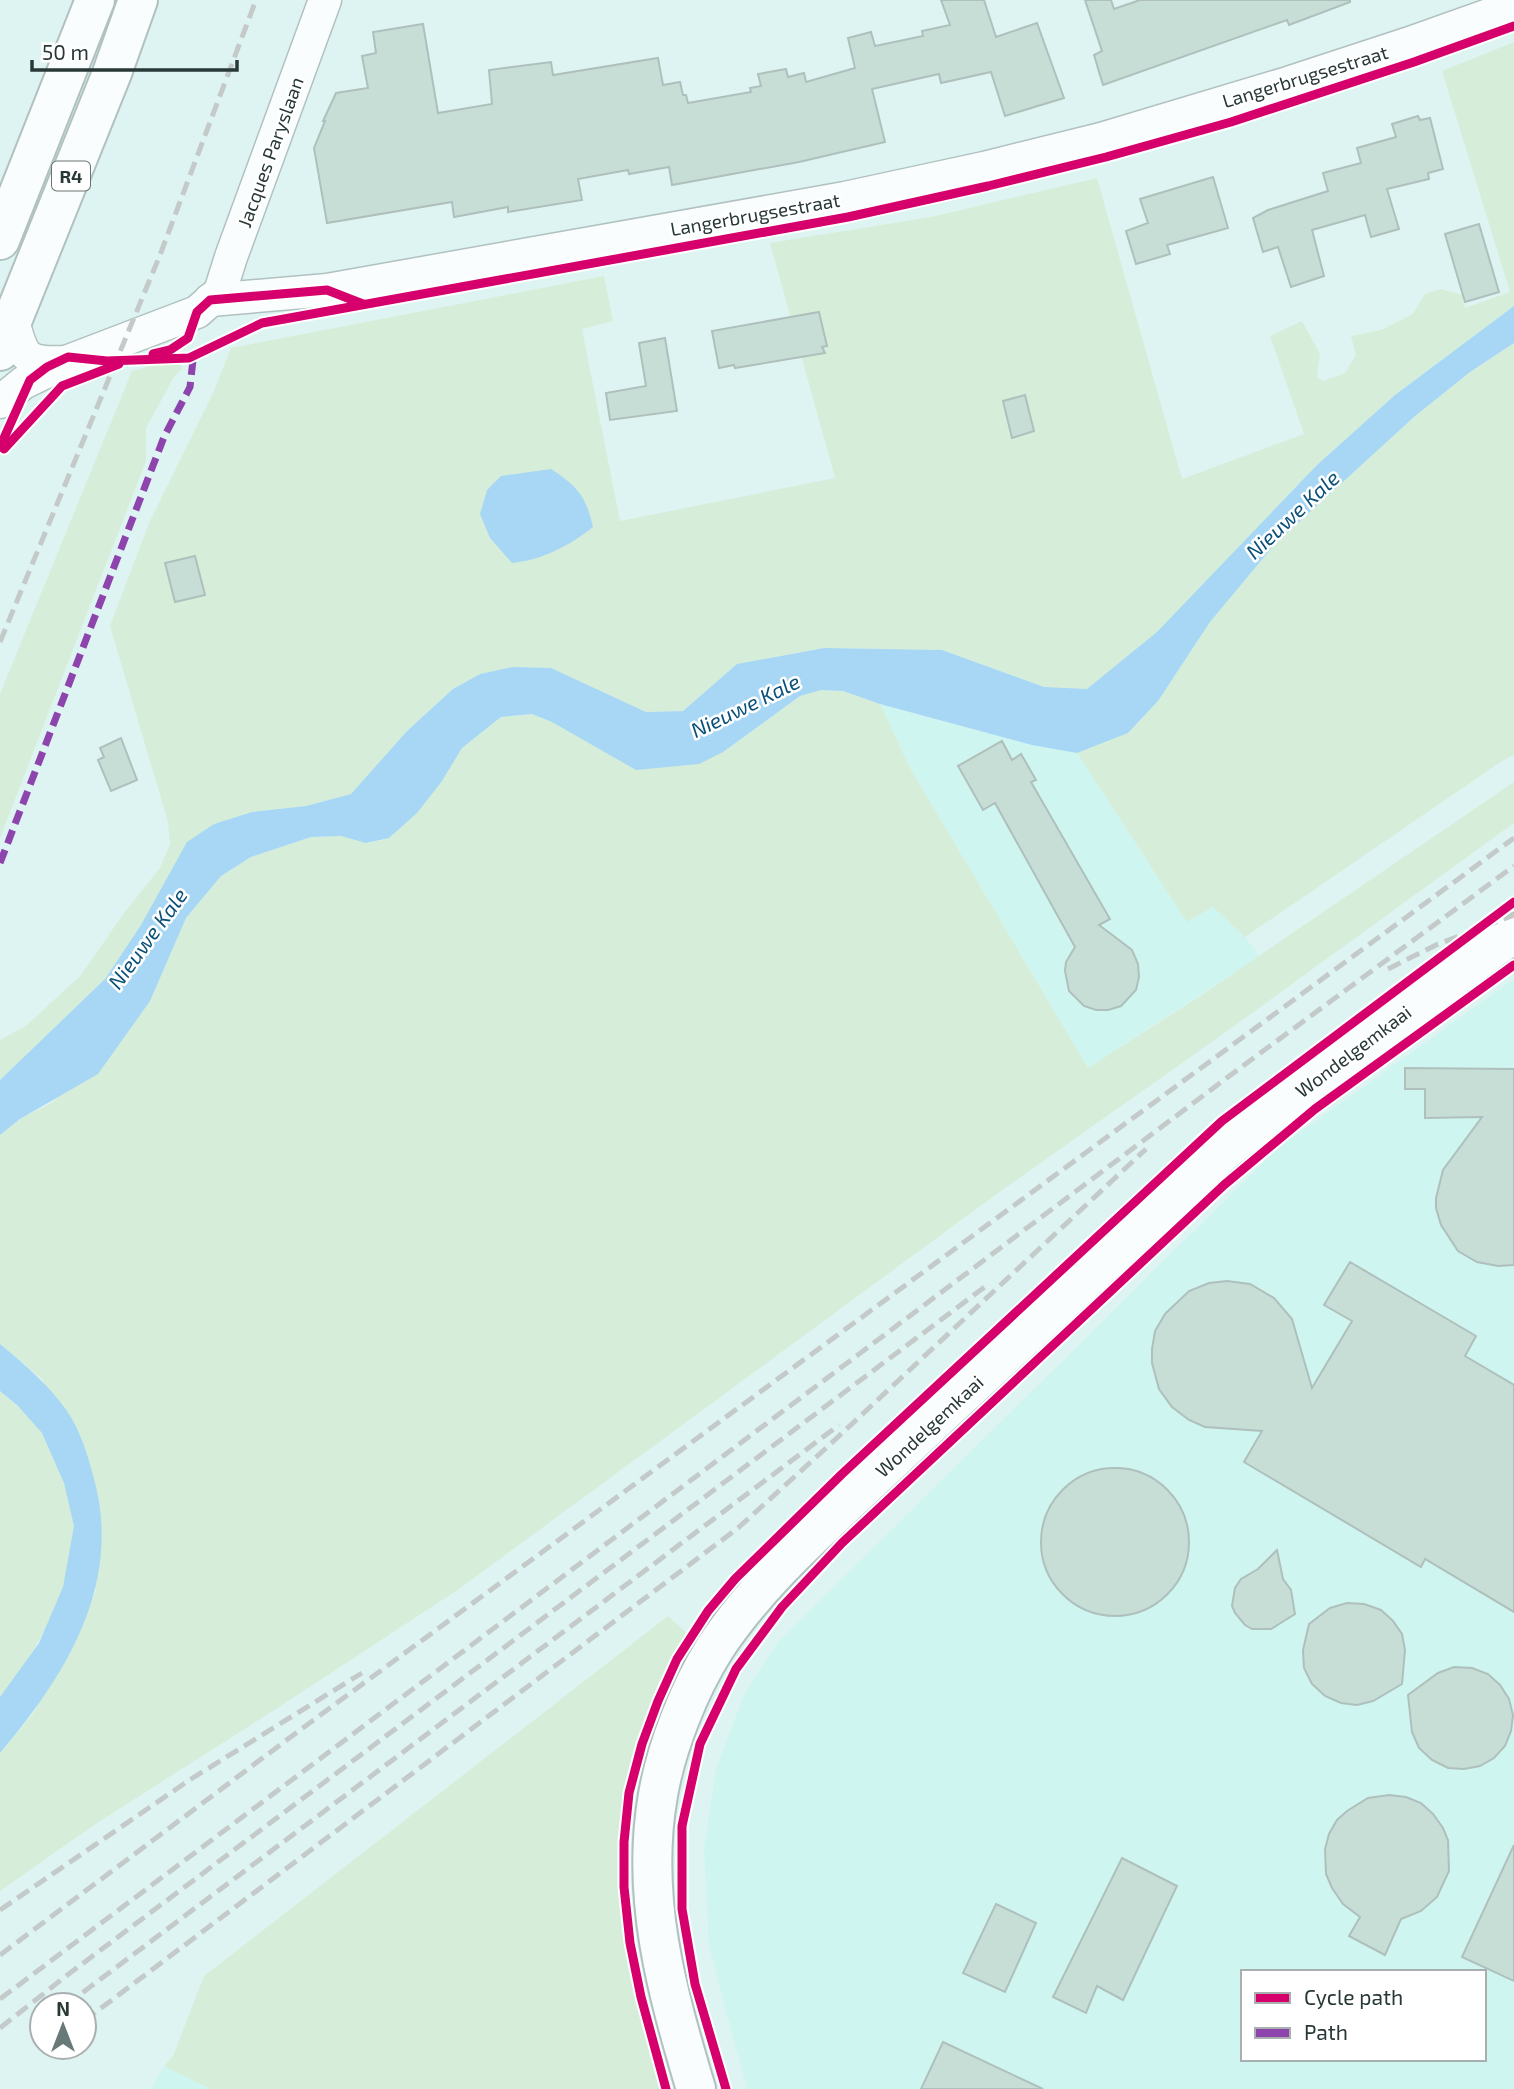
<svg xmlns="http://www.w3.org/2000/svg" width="1514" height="2089" font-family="'Exo 2',sans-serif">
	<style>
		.built { fill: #cef5f0; fill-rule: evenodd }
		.green { fill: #d6eed9 }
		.water { fill: #a7d7f5 }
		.building { fill: #c6ded6; stroke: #afc0bc; stroke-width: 2 }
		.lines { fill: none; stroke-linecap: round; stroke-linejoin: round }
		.minor-casing { stroke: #b0c1c0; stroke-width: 35 }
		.secondary-casing { stroke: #b0c1c0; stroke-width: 42 }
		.trunk-casing { stroke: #b0c1c0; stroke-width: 42 }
		.minor { stroke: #fafdfd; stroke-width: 32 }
		.secondary { stroke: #fafdfd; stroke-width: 38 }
		.trunk { stroke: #fafdfd; stroke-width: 38 }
		.rail { stroke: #c4cac9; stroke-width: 5; stroke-dasharray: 14 7; stroke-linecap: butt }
		.quiet { stroke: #8e44ad; stroke-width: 7; stroke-dasharray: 14 7; stroke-linecap: butt }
		.cycleway-casing { stroke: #fff; stroke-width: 13 }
		.cycleway { stroke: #d6006c; stroke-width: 9 }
		.labels { text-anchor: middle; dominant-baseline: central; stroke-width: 5; stroke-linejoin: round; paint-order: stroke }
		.shield { fill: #fff; stroke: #687472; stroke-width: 2 }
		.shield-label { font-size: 18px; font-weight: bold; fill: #273836 }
		.street-label { font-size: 19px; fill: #273836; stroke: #fff }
		.water-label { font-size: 21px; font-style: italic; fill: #0a5079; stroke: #fff }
	</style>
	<rect width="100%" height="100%" fill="#def4f2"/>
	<g class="built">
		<polygon points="880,704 1032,745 1077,753 1187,922 1213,907 1245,937 1259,956 1088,1068 910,768"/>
		<path d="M1514,979V2089H747L709,1947L704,1849L716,1769L744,1695L778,1642L1278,1148ZM1243,1972H1484V2059H1243Z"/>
		<polygon points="164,2066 211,2089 151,2089"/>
	</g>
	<g class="green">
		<polygon points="1514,42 1514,306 1395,395 1317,465 1157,633 1095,684 1087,689 1077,690 1044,687 942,650 824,648 737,664 683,711 646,712 551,668 512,667 480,674 453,689 407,731 351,794 306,806 252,812 214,824 141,925 105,979 0,1080 0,1040 27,1025 81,975 124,913 160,868 170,844 168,822 110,626 149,523 213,393 231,348 604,276 613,321 582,329 620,521 835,478 770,243 931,217 1097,178 1182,479 1304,434 1270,336 1302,321 1320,354 1317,377 1323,381 1345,373 1356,355 1351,336 1381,330 1413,314 1425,294 1441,289 1462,295 1465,308 1510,292 1442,71"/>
		<polygon points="1514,343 1514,755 1502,761 1245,937 1213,907 1187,922 1077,753 1128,733 1158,701 1210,622 1275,544 1414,417 1470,372"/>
		<polygon points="173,360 183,368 174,377 146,428 146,461 0,838 0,694 132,371"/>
		<polygon points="821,690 843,691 880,704 910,768 1088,1068 1203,994 1514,782 1514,823 1230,1029 994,1196 459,1589 273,1711 97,1823 0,1891 0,1753 34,1712 96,1591 43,1380 0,1344 0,1135 20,1119 53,1102 150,1001 186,918 221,876 251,857 311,837 341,836 369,843 389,838 442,781 462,748 501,717 532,714 552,722 723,752 800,696"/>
		<path d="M0,1391C15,1404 31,1417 42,1433C54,1450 74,1507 74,1528C71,1592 39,1649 0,1697Z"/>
		<path d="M668,1616L688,1634C631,1731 610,1828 626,1940C633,1990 649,2040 663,2089H211L164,2066L173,2056L204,1976Z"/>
	</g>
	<g class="water">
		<polygon points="1514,306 1514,343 1470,372 1414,417 1275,544 1210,622 1158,701 1128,733 1077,753 1032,745 880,704 843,691 821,690 800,696 723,752 699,764 636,770 552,722 532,714 501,717 462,748 442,781 417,813 389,838 366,843 341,836 311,837 251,857 221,876 186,918 150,1001 98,1074 20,1119 0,1135 0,1080 105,979 141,925 187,842 214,824 252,812 306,806 351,794 407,731 453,689 480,674 512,667 551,668 646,712 683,711 737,664 824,648 942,650 1044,687 1087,689 1157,632 1317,465 1395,395"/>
		<path d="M551,469C577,486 586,496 593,527C569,546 542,560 512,563L490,538L480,514L487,490L501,476Z"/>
		<path d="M0,1344C25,1365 48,1384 67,1411C80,1430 87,1453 93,1475C124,1582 67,1674 0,1753V1697L39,1643L63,1587L74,1526L64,1483L42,1433L18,1406L0,1391Z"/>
	</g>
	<g class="building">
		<polygon points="941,0 984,0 996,37 1037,23 1064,98 1005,116 991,72 941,83 939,74 872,89 885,142 799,162 672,185 669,167 629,174 628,170 578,179 582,200 508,212 508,207 454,217 452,202 327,223 314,148 325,121 323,121 336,93 368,88 362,56 376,53 373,32 423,24 438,113 492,104 489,70 551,62 553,75 658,58 663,85 680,82 683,95 686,95 688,103 751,92 750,88 761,86 758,74 786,69 788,77 804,73 806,82 855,68 848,38 871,32 875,46 923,36 922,31 950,25"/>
		<polygon points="1085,0 1111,0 1114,9 1140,0 1350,0 1350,2 1289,25 1287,20 1103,85 1094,55 1102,51"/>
		<polygon points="1418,116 1420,120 1430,118 1443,169 1428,173 1429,179 1387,189 1399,229 1371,237 1365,215 1312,230 1324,276 1291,287 1278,247 1263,252 1253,218 1268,210 1328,191 1323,173 1361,163 1357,148 1396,137 1392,124"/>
		<polygon points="1213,177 1228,228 1167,245 1170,254 1136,264 1126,231 1148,223 1140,199"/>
		<polygon points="1479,224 1499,292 1465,302 1445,234"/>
		<polygon points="819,312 827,346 822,347 825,353 735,368 734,365 719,368 712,331"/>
		<polygon points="665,338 677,411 610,420 606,393 646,386 639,343"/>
		<polygon points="1025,395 1034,431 1012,438 1003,401"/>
		<polygon points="195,556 205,595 175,602 165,563"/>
		<polygon points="121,738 137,780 111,791 98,760 104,757 100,748"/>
		<polygon points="1002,741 1012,760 1021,754 1036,780 1031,782 1110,919 1099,925 1132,950 1138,964 1139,977 1136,990 1121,1006 1108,1010 1096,1010 1084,1006 1069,991 1065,971 1066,962 1075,947 995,803 983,810 958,766"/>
		<polygon points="1405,1068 1514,1069 1514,1265 1498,1266 1477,1262 1458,1251 1441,1225 1436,1208 1436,1198 1443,1170 1482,1117 1425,1118 1425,1089 1405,1089"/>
		<polygon points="1350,1262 1476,1336 1465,1356 1514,1385 1514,1612 1425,1559 1421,1567 1244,1462 1262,1431 1205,1427 1189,1420 1172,1407 1159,1389 1152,1363 1152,1349 1155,1331 1165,1314 1189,1291 1209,1283 1227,1281 1250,1284 1274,1298 1292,1319 1312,1388 1352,1321 1324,1305"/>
		<circle cx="1115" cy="1542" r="74"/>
		<polygon points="1277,1550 1283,1579 1291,1590 1295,1614 1271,1629 1252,1629 1245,1625 1235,1613 1232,1606 1235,1588 1241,1579 1258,1569"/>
		<polygon points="1347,1603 1364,1604 1381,1610 1393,1621 1402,1634 1405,1650 1402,1684 1373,1701 1357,1705 1341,1703 1325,1696 1312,1684 1304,1668 1303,1650 1309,1624 1330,1608"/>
		<polygon points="1454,1667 1472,1668 1488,1674 1500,1685 1509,1699 1513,1715 1511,1731 1505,1746 1494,1758 1480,1766 1464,1769 1448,1768 1432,1760 1419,1748 1412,1732 1408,1695 1438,1673"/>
		<polygon points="1389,1795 1406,1797 1421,1803 1433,1814 1443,1828 1448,1840 1449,1871 1437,1897 1421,1911 1401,1919 1385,1955 1349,1936 1360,1917 1343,1904 1332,1888 1326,1874 1325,1849 1329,1834 1337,1820 1347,1811 1368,1798"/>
		<polygon points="1514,1845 1514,1981 1462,1957"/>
		<polygon points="1122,1858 1177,1886 1123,2000 1097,1986 1086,2013 1053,1997"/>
		<polygon points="996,1904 1036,1923 1005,1992 963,1973"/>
		<polygon points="943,2042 1043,2089 921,2089"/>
	</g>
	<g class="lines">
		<g class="minor-casing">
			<g id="minor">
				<polyline points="210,300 327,290 845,198 984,168 1101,139 1288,83 1407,44 1514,6"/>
				<path d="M13,321C23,358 25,364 66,362"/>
				<polyline points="0,402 23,383 66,362 197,312 220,292 231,257 325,0"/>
			</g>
		</g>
		<g class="secondary-casing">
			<path id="secondary" d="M696,2089C667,1992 640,1897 658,1795C666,1748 689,1689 715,1648C751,1593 801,1546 849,1501C886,1466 923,1432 960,1397C1048,1316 1135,1234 1222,1153L1291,1098L1514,933"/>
		</g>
		<g class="trunk-casing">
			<g id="trunk">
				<polyline points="0,240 95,0"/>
				<polyline points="0,351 112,73 138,0"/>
			</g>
		</g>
		<use href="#minor" class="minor"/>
		<use href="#secondary" class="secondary"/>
		<use href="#trunk" class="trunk"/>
		<g class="rail">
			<polyline points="0,642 160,255 256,0"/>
			<polyline points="1388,969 1436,945 1514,915"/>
			<polyline points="0,1910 191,1779 362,1673"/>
			<polyline points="0,1955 300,1730 1514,838"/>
			<polyline points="0,1999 1232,1074 1514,866"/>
			<polyline points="66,2005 839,1425"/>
			<polyline points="84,2021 738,1528 824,1450 1146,1149"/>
			<polyline points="0,2028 66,1976 990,1283"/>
		</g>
		<polyline class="quiet" points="0,863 164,437 190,387 194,351"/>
		<g class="cycleway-casing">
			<g id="cycleway">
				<polyline points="153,354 170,350 188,338 197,312 210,300 327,290 363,304"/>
				<polyline points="0,447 30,380 47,367 68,357 107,361 189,358 262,323 848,217 988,186 1106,157 1231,122 1414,62 1514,26"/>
				<polyline points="4,449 62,386 119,364"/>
				<polyline points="666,2089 641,1997 630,1943 624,1887 624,1842 629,1793 642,1744 658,1701 677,1659 708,1611 735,1579 842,1474 1222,1121 1514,902"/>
				<polyline points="726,2089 695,1984 682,1909 682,1826 700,1744 736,1669 782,1607 842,1543 1224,1185 1315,1109 1514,965"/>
			</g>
		</g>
		<use href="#cycleway" class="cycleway"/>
	</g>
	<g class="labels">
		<rect class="shield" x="52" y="161.5" width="38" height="29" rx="5"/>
		<g class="shield-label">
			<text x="71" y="176">R4</text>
		</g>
		<g class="street-label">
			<text transform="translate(1305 76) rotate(-17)">Langerbrugsestraat</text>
			<text transform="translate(270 152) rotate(-70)">Jacques Paryslaan</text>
			<text transform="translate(755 214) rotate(-10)">Langerbrugsestraat</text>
			<text transform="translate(1353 1051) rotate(-37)">Wondelgemkaai</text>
			<text transform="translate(929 1426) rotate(-43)">Wondelgemkaai</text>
		</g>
		<g class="water-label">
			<text transform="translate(1292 514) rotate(-43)">Nieuwe Kale</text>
			<text transform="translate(745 705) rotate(-26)">Nieuwe Kale</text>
			<text transform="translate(147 938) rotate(-54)">Nieuwe Kale</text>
		</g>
	</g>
	<rect x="1241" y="1970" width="245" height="91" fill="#ffffff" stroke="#a9afaf" stroke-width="2"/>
	<rect x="1255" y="1993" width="35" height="10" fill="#d6006c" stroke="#a9afaf" stroke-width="2"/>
	<text x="1304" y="2005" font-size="21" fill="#273836">Cycle path</text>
	<rect x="1255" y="2028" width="35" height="10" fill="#8e44ad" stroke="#a9afaf" stroke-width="2"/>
	<text x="1304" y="2040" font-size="21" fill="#273836">Path</text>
	<g transform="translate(63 2026)"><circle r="33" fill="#ffffff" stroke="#a9afaf" stroke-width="2"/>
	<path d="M0-5L12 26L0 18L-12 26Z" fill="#677a78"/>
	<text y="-10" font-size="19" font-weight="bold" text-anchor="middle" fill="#273836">N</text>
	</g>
	<path d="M32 60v10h205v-10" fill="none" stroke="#273836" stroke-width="3.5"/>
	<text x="42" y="60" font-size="21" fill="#273836" stroke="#ffffff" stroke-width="5" paint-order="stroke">50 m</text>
</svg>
